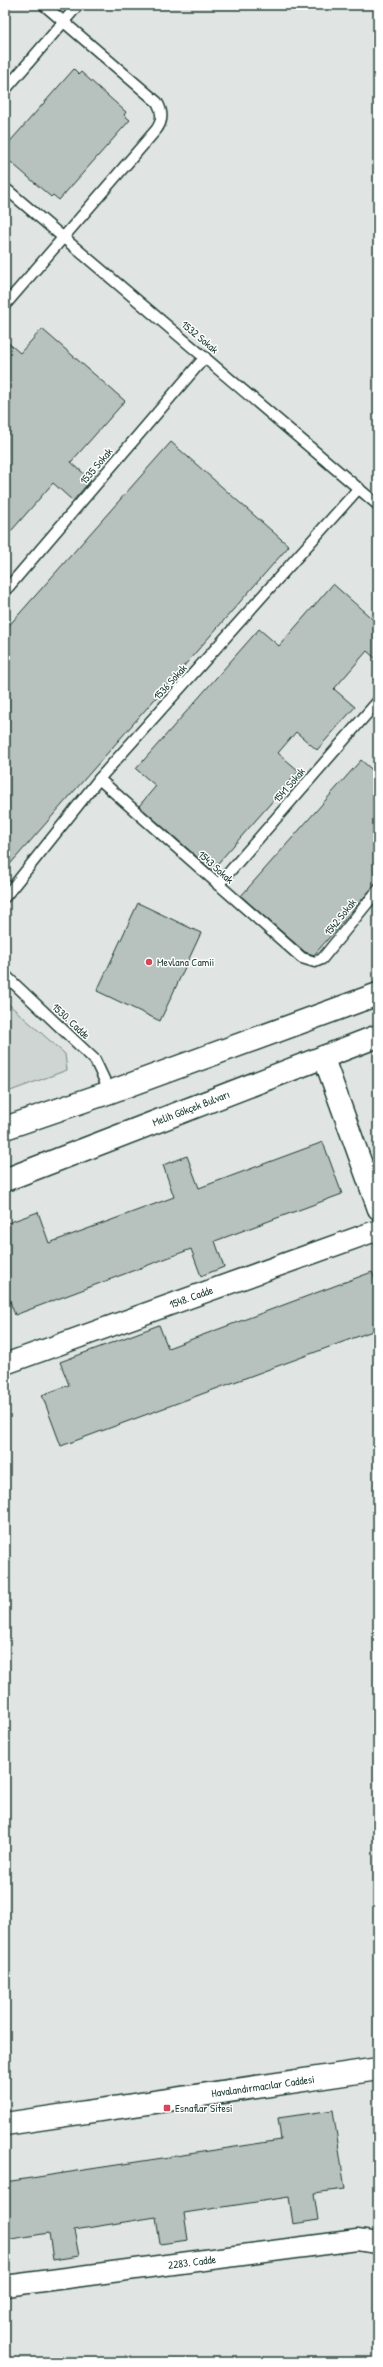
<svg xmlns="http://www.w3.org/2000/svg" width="383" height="2367" font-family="'Patrick Hand',sans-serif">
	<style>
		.built { fill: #e0e4e3 }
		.green { fill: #ced5d3; stroke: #768984 }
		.building { fill: #b7c1bd; stroke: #1f3d34 }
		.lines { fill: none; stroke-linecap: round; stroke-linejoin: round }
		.lane-casing { stroke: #1f3d34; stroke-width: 13 }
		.street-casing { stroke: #1f3d34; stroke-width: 23 }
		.secondary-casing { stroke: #1f3d34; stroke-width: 25 }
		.primary-casing { stroke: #1f3d34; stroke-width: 25 }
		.lane { stroke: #fff; stroke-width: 10 }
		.street { stroke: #fff; stroke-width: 20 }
		.secondary { stroke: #fff; stroke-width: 22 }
		.primary { stroke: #fff; stroke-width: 22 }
		.poi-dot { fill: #d1495b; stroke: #fff; stroke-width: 1.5 }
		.labels { text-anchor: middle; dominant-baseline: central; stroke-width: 3; stroke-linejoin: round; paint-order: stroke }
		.street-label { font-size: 11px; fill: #1f3d34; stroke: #fff }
		.poi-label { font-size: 11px; fill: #1f3d34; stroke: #fff; text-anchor: start }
	</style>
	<rect width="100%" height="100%" fill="#f2f3f3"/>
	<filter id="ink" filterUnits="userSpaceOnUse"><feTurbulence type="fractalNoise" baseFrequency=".025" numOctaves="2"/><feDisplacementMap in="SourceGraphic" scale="8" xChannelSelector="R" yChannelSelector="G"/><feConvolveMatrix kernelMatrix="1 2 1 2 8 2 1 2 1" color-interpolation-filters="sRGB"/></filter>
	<g filter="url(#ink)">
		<rect class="built" x="5" y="5" width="373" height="2357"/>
		<polygon class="green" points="5,1001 65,1054 67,1070 5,1093"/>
		<g class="building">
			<polygon points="74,69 79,74 81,72 126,112 124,115 130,120 59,200 53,195 51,197 5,157 5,147"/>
			<polygon points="42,329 125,401 71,462 91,480 73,501 53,483 5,538 5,340 20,353"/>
			<polygon points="171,442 289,546 5,870 5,630"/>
			<polygon points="333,584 378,624 378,661 367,651 334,689 355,707 317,750 296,732 278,753 299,771 212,870 139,806 156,786 136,769 259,629 279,646"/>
			<polygon points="361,760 378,775 378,881 314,955 305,952 241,896"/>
			<polygon points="138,903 201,933 160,1021 97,991"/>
			<polygon points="323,1142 342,1194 215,1241 224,1267 201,1276 191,1249 15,1315 5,1288 5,1224 38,1212 49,1243 174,1197 163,1165 187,1156 199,1188"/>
			<polygon points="372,1272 378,1287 378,1329 61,1446 42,1395 69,1385 60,1362 159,1325 168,1348"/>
			<polygon points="333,2110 345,2189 314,2193 318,2220 293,2224 289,2197 184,2213 188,2240 160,2244 156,2217 74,2230 79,2256 53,2260 49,2233 5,2240 5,2182 281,2140 278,2118"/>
		</g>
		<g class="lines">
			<g class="lane-casing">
				<g id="lane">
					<polyline points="5,90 78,5"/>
					<polyline points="5,188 378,505"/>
					<path d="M5,305L156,130C163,121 163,112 157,102L44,5"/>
					<polyline points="5,591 205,357"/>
					<polyline points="99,779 302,958 315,962 322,959 378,890"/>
					<polyline points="218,885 378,701"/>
					<polyline points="5,897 99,779 359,488"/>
					<polyline points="5,975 95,1060 110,1092"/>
				</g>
			</g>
			<g class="street-casing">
				<g id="street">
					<polyline points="323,1056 378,1209"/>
					<polyline points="5,1364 378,1230"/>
					<polyline points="5,2286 357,2240 378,2243"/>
				</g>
			</g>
			<g class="secondary-casing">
				<polyline id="secondary" points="5,2124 378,2069"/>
			</g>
			<g class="primary-casing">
				<g id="primary">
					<polyline points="5,1128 110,1092 378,994"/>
					<polyline points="5,1180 378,1036"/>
				</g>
			</g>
			<use href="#lane" class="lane"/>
			<use href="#street" class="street"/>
			<use href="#secondary" class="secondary"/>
			<use href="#primary" class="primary"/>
		</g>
	</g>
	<g class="poi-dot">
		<circle cx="149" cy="962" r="4"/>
		<rect x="163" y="2104" width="8" height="8" rx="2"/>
	</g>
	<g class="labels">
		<g class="street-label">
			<text transform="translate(200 337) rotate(40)">1532 Sokak</text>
			<text transform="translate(96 466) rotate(-50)">1535 Sokak</text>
			<text transform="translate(170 682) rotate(-48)">1536 Sokak</text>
			<text transform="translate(289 785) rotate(-49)">1541 Sokak</text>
			<text transform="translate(216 867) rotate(42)">1543 Sokak</text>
			<text transform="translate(340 917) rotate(-51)">1542 Sokak</text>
			<text transform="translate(71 1021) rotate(43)">1530. Cadde</text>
			<text transform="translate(191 1108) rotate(-21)">Melih Gökçek Bulvarı</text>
			<text transform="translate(191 1297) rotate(-20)">1548. Cadde</text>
			<text transform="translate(263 2086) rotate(-8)">Havalandırmacılar Caddesi</text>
			<text transform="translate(192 2262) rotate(-7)">2283. Cadde</text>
		</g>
		<g class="poi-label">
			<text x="157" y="962">Mevlana Camii</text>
			<text x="175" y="2108">Esnaflar Sitesi</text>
		</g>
	</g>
	<rect width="383" height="2367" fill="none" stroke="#fff" stroke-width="20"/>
	<rect x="10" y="10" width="363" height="2347" fill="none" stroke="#1f3d34" stroke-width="1.5" filter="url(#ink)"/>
</svg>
